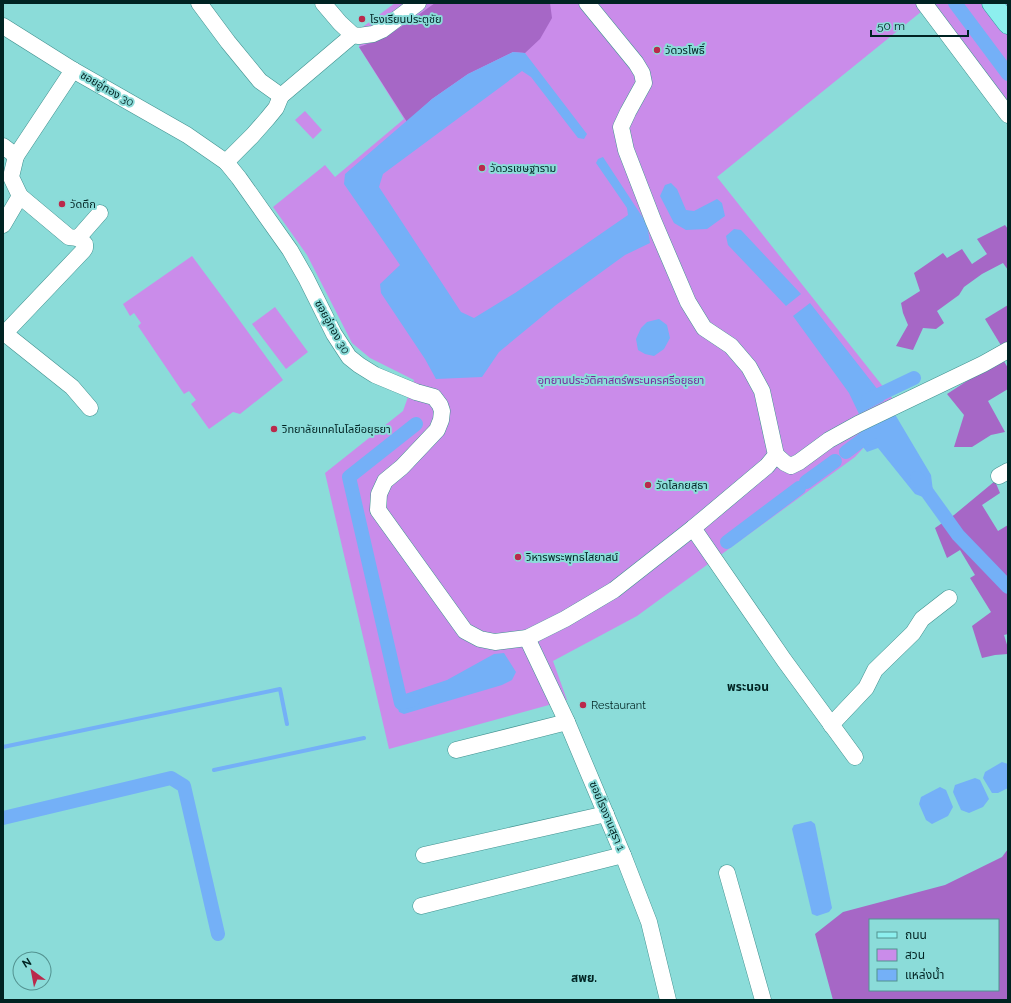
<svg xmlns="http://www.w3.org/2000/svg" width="1011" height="1003" font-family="Raleway,'Noto Sans Thai',sans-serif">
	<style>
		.green { fill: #ca8cea }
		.forest { fill: #a667c6; fill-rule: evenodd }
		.water { fill: #74b0f7 }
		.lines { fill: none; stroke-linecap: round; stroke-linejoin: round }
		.stream { stroke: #74b0f7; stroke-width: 4 }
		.canal { stroke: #74b0f7; stroke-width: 14 }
		.minor-casing { stroke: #40918f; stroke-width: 17 }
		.major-casing { stroke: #2aa19f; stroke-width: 21 }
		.minor { stroke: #fff; stroke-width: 16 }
		.major { stroke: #8defee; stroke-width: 20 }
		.poi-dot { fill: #ba294b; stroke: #8bdcd9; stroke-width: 1.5 }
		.labels { text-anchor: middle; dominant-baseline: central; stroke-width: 4; stroke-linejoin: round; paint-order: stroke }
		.poi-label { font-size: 11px; fill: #002322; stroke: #8bdcd9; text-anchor: start }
		.street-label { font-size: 11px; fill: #002322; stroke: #8bdcd9 }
		.park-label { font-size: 11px; fill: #78299b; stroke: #8bdcd9 }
		.neighbourhood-label { font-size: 12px; font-weight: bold; fill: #002322; stroke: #8bdcd9 }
	</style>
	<rect width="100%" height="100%" fill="#8bdcd9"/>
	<g class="green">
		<polygon points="395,3 932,3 717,177 900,408 855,457 637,616 553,661 567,700 389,749 325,473 403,411 414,380 370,358 352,343 307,255 273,207 325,165 335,177 404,119 359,47 364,26"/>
		<polygon points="933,3 1008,3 1008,103"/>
		<polygon points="305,111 322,130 313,139 295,120"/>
		<polygon points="192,256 232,310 283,380 240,414 233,412 209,429 191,404 196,400 189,391 184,394 138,326 141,323 134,313 130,316 123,304"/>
		<polygon points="275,307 308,352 286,369 252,324"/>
	</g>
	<g class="forest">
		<path d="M435,3H550L552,18L540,39L525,53L513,52L468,74L432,99L407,122L359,47C366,44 375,42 382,38C401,28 418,15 435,3Z"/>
		<polygon points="1005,225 1008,229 1008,270 1003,263 982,274 964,287 959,295 937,311 944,323 936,329 923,328 913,350 896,346 908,325 903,313 901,303 920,291 914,273 943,253 947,258 962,249 972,264 987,254 977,239"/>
		<polygon points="1008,305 1008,350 1005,352 985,319"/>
		<polygon points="1002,358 1008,368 1008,389 988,401 1005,432 991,435 972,447 954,447 964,415 947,394"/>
		<polygon points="995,481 1000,493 982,505 998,531 1008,525 1008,634 1004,635 1008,648 1008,654 995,655 982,658 972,626 991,612 970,578 975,575 960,550 947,558 935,528 954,515"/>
		<path d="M1008,849V1000H833L815,934L843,912L945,885L1002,857ZM870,920H998V990H870Z"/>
	</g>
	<g class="water">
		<polygon points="513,52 525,53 587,134 584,139 578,138 531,77 522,71 383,174 379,187 461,312 474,318 515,293 628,215 627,208 596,163 598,159 603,157 647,224 650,243 625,255 556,305 499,352 482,377 436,379 425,359 381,293 380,284 400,265 344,184 345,174 432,99 468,74"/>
		<polygon points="671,183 677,189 686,210 694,211 717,199 722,203 725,216 707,229 686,230 674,223 660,196 665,185"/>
		<polygon points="734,229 741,230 801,294 786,306 728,245 726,236"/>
		<polygon points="810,303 878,390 884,401 859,414 849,393 793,316"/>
		<polygon points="659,319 667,325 670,338 664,349 654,356 645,354 638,350 636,339 641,328 647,322"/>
		<polygon points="888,415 896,416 931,475 933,491 923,497 915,494 878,448 867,452 858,441 864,431"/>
		<polygon points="504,653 516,672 512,680 502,685 404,714 399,712 396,700 402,695 447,680 494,654"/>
		<polygon points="1002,762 1008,764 1008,788 998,793 992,793 983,778 985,772"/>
		<polygon points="975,778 980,780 989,799 983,807 969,813 961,810 953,792 955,785"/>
		<polygon points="940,787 946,790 953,807 948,816 932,824 926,820 919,804 921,797"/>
		<polygon points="811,821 815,824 832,908 829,912 817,916 812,914 792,829 794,825"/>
	</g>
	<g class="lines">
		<g class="stream">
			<polyline points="3,747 280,689 287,724"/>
			<polyline points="214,770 364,738"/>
		</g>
		<g class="canal">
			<polyline points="955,3 1008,74"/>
			<polyline points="868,400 914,378"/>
			<polyline points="846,452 874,431"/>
			<polyline points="917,478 958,535 1008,587"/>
			<polyline points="806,482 835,461"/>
			<polyline points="727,542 799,488"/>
			<polyline points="413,700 401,703 349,477 416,424"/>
			<polyline points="3,818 171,778 184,786 218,934"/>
		</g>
		<g class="minor-casing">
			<g id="minor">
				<polyline points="199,3 228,42 260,81 281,96"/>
				<polyline points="323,3 340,23 353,35 359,36 373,34 382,30 418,3"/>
				<polyline points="924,3 1008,115"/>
				<polyline points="3,26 73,70 187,135 226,162 239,178 290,250 306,278 334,334 349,357 359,365 375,375 416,392 434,397 440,405 442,411 441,420 437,430 402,467 385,481 379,494 378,510 465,631 480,639 495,642 527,638 565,619 614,590 693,528 767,466 776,455 762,391 749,367 731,346 704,328 688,302 653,220 626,150 621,127 628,112 644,83 642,73 636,63 587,3"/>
				<polyline points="3,146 16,156 11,177 20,196 3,225"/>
				<polyline points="16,156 73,70"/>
				<polyline points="226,162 252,136 267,119 276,108 281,96 353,35"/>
				<polyline points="20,196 69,237 78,238 100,213"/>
				<polyline points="3,332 72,387 90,408"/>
				<polyline points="5,333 83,251 85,248 85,244 78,238"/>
				<polyline points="776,455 785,463 791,466 799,462 829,440 858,424 983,364 1008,350"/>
				<polyline points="999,476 1008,471"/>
				<polyline points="693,528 784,660 855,757"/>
				<polyline points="527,638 567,722 623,855 649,922 668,1000"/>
				<polyline points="831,725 866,688 875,670 913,633 922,619 949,598"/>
				<polyline points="456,750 567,722"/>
				<polyline points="424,855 606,814"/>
				<polyline points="727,873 763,1000"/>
				<polyline points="421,906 623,855"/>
			</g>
		</g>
		<g class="major-casing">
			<polyline id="major" points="992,3 1008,24"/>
		</g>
		<use href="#minor" class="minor"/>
		<use href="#major" class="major"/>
	</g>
	<g class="poi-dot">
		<circle cx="362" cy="19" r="4"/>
		<circle cx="657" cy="50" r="4"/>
		<circle cx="482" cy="168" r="4"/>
		<circle cx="62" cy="204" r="4"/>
		<circle cx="274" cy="429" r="4"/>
		<circle cx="648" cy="485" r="4"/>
		<circle cx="518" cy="557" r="4"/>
		<circle cx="583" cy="705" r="4"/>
	</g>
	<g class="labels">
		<g class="poi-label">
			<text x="370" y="19">โรงเรียนประตูชัย</text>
			<text x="665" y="50">วัดวรโพธิ์</text>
			<text x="490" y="168">วัดวรเชษฐาราม</text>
			<text x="70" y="204">วัดตึก</text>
			<text x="282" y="429">วิทยาลัยเทคโนโลยีอยุธยา</text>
			<text x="656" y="485">วัดโลกยสุธา</text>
			<text x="526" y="557">วิหารพระพุทธไสยาสน์</text>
			<text x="591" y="705">Restaurant</text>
		</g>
		<g class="street-label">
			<text transform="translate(107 89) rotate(30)">ซอยอู่ทอง 30</text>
			<text transform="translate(332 327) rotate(61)">ซอยอู่ทอง 30</text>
			<text transform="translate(607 816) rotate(67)">ซอยโรงงานสุรา 1</text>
		</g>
		<g class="park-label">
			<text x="621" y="380">อุทยานประวัติศาสตร์พระนครศรีอยุธยา</text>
		</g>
		<g class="neighbourhood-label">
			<text x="748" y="687">พระนอน</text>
			<text x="584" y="978">สพย.</text>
		</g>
	</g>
	<rect width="1011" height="1003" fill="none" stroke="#002322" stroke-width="8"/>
	<rect x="869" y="919" width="130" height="72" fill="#8bdcd9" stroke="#539290"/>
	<rect x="877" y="932" width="20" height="6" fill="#8defee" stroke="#539290"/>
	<text x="905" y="939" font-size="12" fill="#002322">ถนน</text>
	<rect x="877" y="949" width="20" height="12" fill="#ca8cea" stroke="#539290"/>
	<text x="905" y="959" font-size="12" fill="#002322">สวน</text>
	<rect x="877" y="969" width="20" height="12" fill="#74b0f7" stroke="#539290"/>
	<text x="905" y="979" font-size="12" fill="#002322">แหล่งน้ำ</text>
	<g transform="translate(32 971) rotate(328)"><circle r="19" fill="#8bdcd9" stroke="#539290"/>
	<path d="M0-3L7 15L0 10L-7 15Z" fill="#ba294b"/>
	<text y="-6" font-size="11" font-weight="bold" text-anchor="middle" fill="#002322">N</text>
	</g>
	<path d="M871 30v6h97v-6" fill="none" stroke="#002322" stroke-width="2"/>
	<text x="877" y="30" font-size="12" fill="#002322" stroke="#8bdcd9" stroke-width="3" paint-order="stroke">50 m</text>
</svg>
